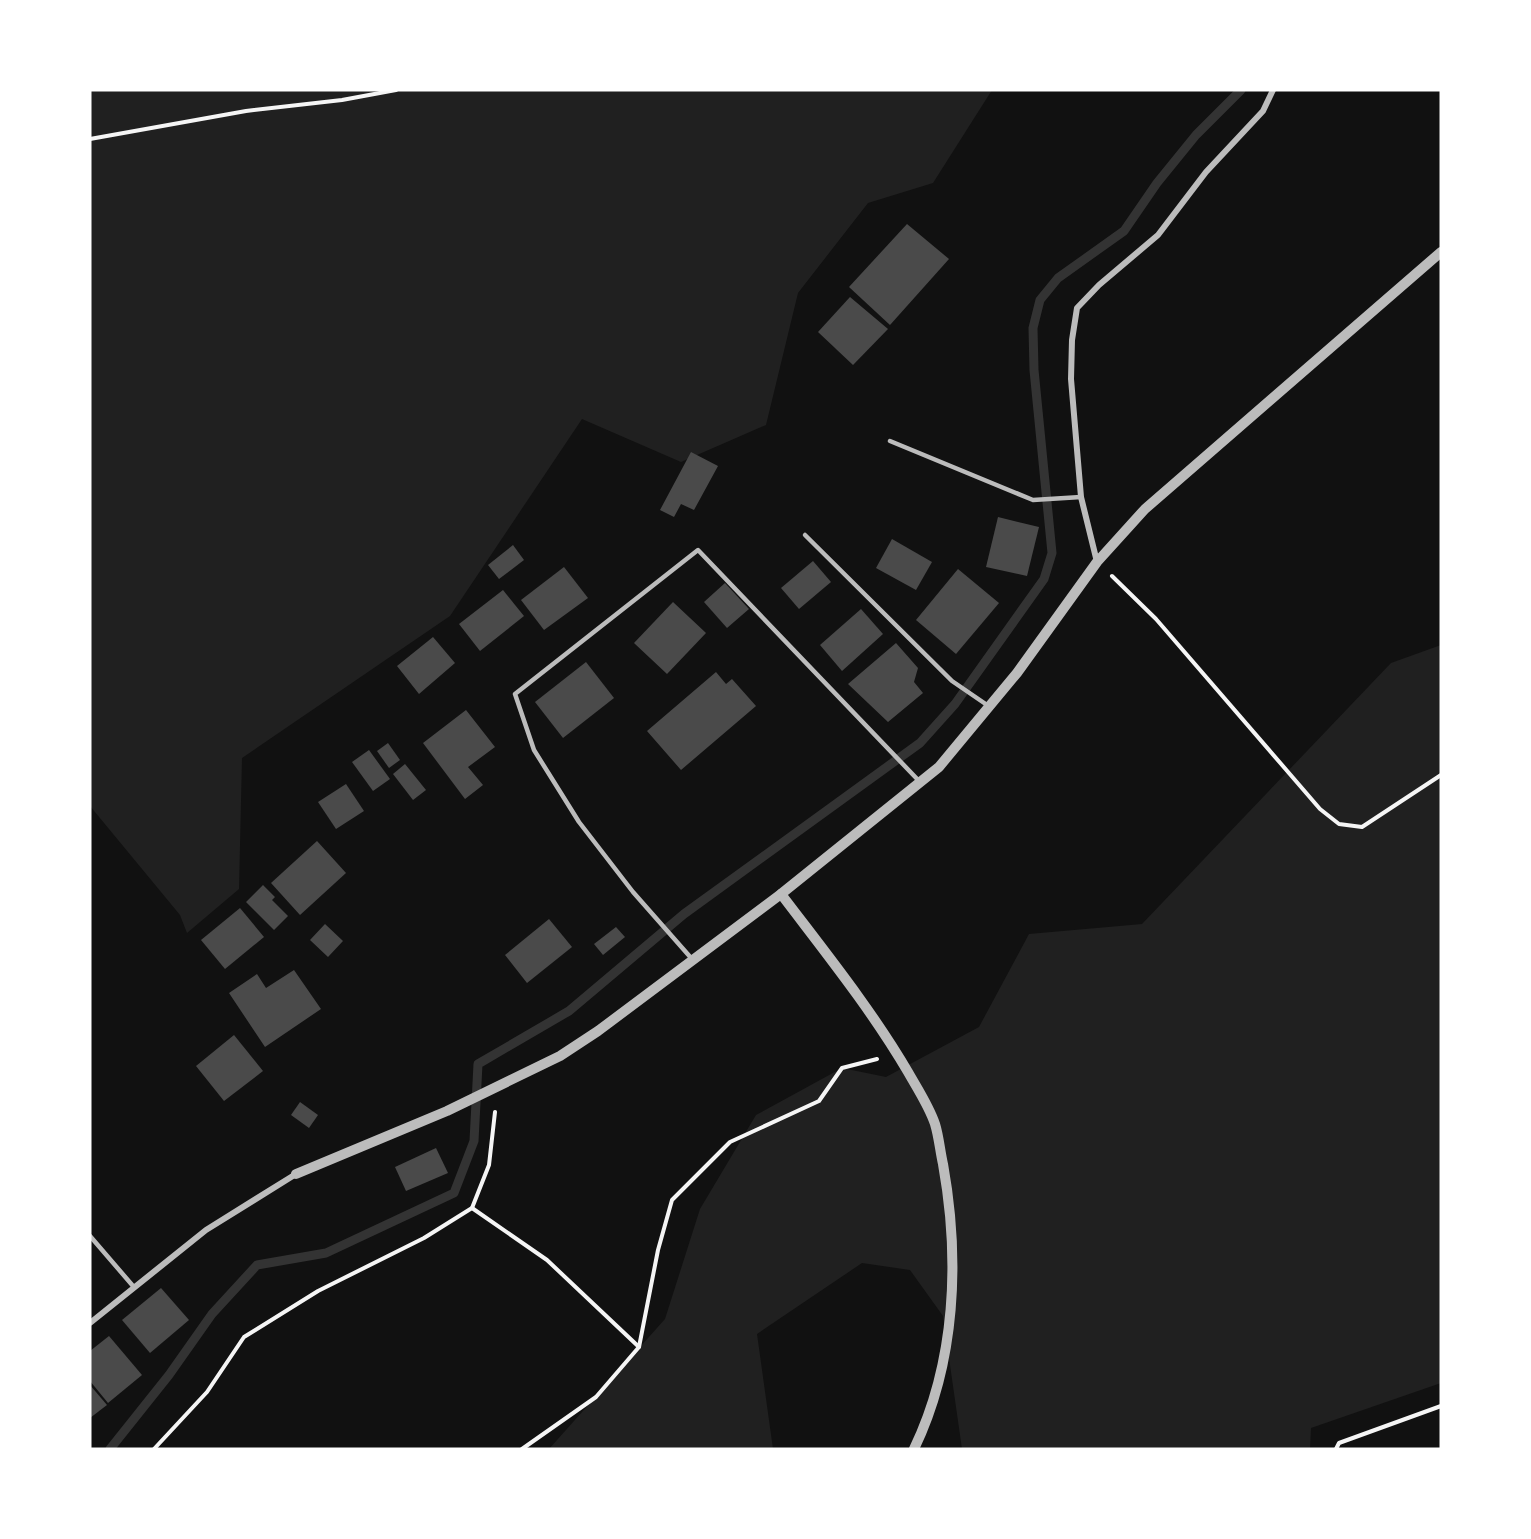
<svg xmlns="http://www.w3.org/2000/svg" width="1531" height="1539" font-family="Georgia,serif">
	<style>
		.green { fill: #202020 }
		.lines { fill: none; stroke-linecap: round; stroke-linejoin: round }
		.stream { stroke: #333; stroke-width: 9 }
		.building { fill: #4a4a4a }
		.path { stroke: #f5f5f5; stroke-width: 4 }
		.service { stroke: #bcbcbc; stroke-width: 4.5 }
		.minor { stroke: #bcbcbc; stroke-width: 6 }
		.tertiary { stroke: #bcbcbc; stroke-width: 10 }
	</style>
	<rect width="100%" height="100%" fill="#111"/>
	<g class="green">
		<polygon points="90,90 992,90 933,183 868,203 798,293 766,425 681,462 582,419 450,616 242,758 239,889 187,933 180,915 90,806"/>
		<polygon points="1441,645 1441,1383 1311,1428 1310,1449 962,1449 943,1316 910,1270 862,1263 757,1334 773,1449 549,1449 665,1319 700,1209 756,1115 842,1068 886,1077 979,1027 1029,934 1142,924 1391,663"/>
	</g>
	<g class="lines">
		<polyline class="stream" points="110,1449 169,1375 212,1314 257,1265 326,1253 454,1193 474,1141 478,1064 569,1011 684,914 920,743 955,704 1044,579 1052,553 1034,370 1033,328 1040,300 1058,278 1124,231 1157,183 1196,135 1241,90"/>
	</g>
	<g class="building">
		<polygon points="907,224 949,259 890,325 849,287"/>
		<polygon points="850,297 888,329 853,365 818,332"/>
		<polygon points="691,452 718,466 694,510 681,504 674,517 660,510"/>
		<polygon points="998,517 1039,527 1027,576 986,567"/>
		<polygon points="892,539 932,562 916,590 876,568"/>
		<polygon points="513,545 524,560 499,579 488,565"/>
		<polygon points="813,561 831,582 799,609 781,588"/>
		<polygon points="564,567 588,598 544,630 521,600"/>
		<polygon points="958,569 999,603 956,654 916,620"/>
		<polygon points="725,583 749,609 727,628 704,602"/>
		<polygon points="503,590 524,616 480,651 459,624"/>
		<polygon points="673,602 706,633 667,674 634,643"/>
		<polygon points="861,609 883,634 842,671 820,645"/>
		<polygon points="433,637 455,663 419,694 397,666"/>
		<polygon points="896,643 918,668 914,682 923,693 888,722 848,684"/>
		<polygon points="586,662 614,698 563,738 535,702"/>
		<polygon points="716,672 726,684 732,679 756,706 681,770 647,731"/>
		<polygon points="466,710 495,747 468,767 483,785 465,799 423,743"/>
		<polygon points="388,743 400,760 389,768 377,751"/>
		<polygon points="369,750 390,779 373,791 352,762"/>
		<polygon points="405,764 426,790 413,800 393,774"/>
		<polygon points="346,784 364,811 336,829 318,802"/>
		<polygon points="317,841 346,873 300,915 271,883"/>
		<polygon points="263,885 275,897 272,900 288,916 274,930 246,902"/>
		<polygon points="240,908 264,937 225,969 201,940"/>
		<polygon points="549,919 572,947 527,983 505,955"/>
		<polygon points="325,924 343,941 328,957 310,940"/>
		<polygon points="616,927 625,937 603,955 594,944"/>
		<polygon points="294,970 321,1009 265,1047 229,993 257,974 266,988"/>
		<polygon points="234,1035 263,1071 224,1101 196,1066"/>
		<polygon points="300,1102 318,1115 309,1128 291,1115"/>
		<polygon points="436,1148 448,1173 406,1191 395,1167"/>
		<polygon points="161,1288 189,1320 150,1353 122,1320"/>
		<polygon points="109,1336 142,1375 108,1403 90,1381 90,1351"/>
		<polygon points="90,1385 107,1405 90,1418"/>
	</g>
	<g class="lines">
		<g class="path">
			<polyline points="90,139 246,111 342,100 396,90"/>
			<polyline points="1112,576 1156,619 1320,809 1339,824 1362,827 1441,775"/>
			<polyline points="472,1208 547,1260 639,1347"/>
			<polyline points="154,1449 207,1392 244,1337 318,1291 424,1238 472,1208 489,1165 495,1112"/>
			<polyline points="522,1449 596,1397 639,1347 658,1250 672,1200 730,1142 819,1101 842,1068 877,1059"/>
			<polyline points="1336,1449 1339,1443 1441,1406"/>
		</g>
		<g class="service">
			<polyline points="890,441 1033,500 1081,497"/>
			<polyline points="805,535 952,681 990,707"/>
			<polyline points="692,959 633,892 579,822 534,750 515,694 698,550 920,782"/>
			<polyline points="90,1236 133,1286"/>
		</g>
		<g class="minor">
			<polyline points="1097,562 1081,497 1071,379 1072,340 1077,308 1099,285 1158,235 1206,172 1263,111 1273,90"/>
			<polyline points="90,1323 206,1230 296,1174"/>
		</g>
		<g class="tertiary">
			<path d="M781,894C825,952 871,1009 908,1072C917,1088 929,1106 935,1124C939,1137 940,1151 943,1164C960,1259 956,1362 914,1449"/>
			<polyline points="296,1174 447,1111 560,1056 598,1031 781,894 939,767 1017,673 1097,562 1145,509 1441,252"/>
		</g>
	</g>
	<rect width="1531" height="1539" fill="none" stroke="#ffffff" stroke-width="183"/>
</svg>
